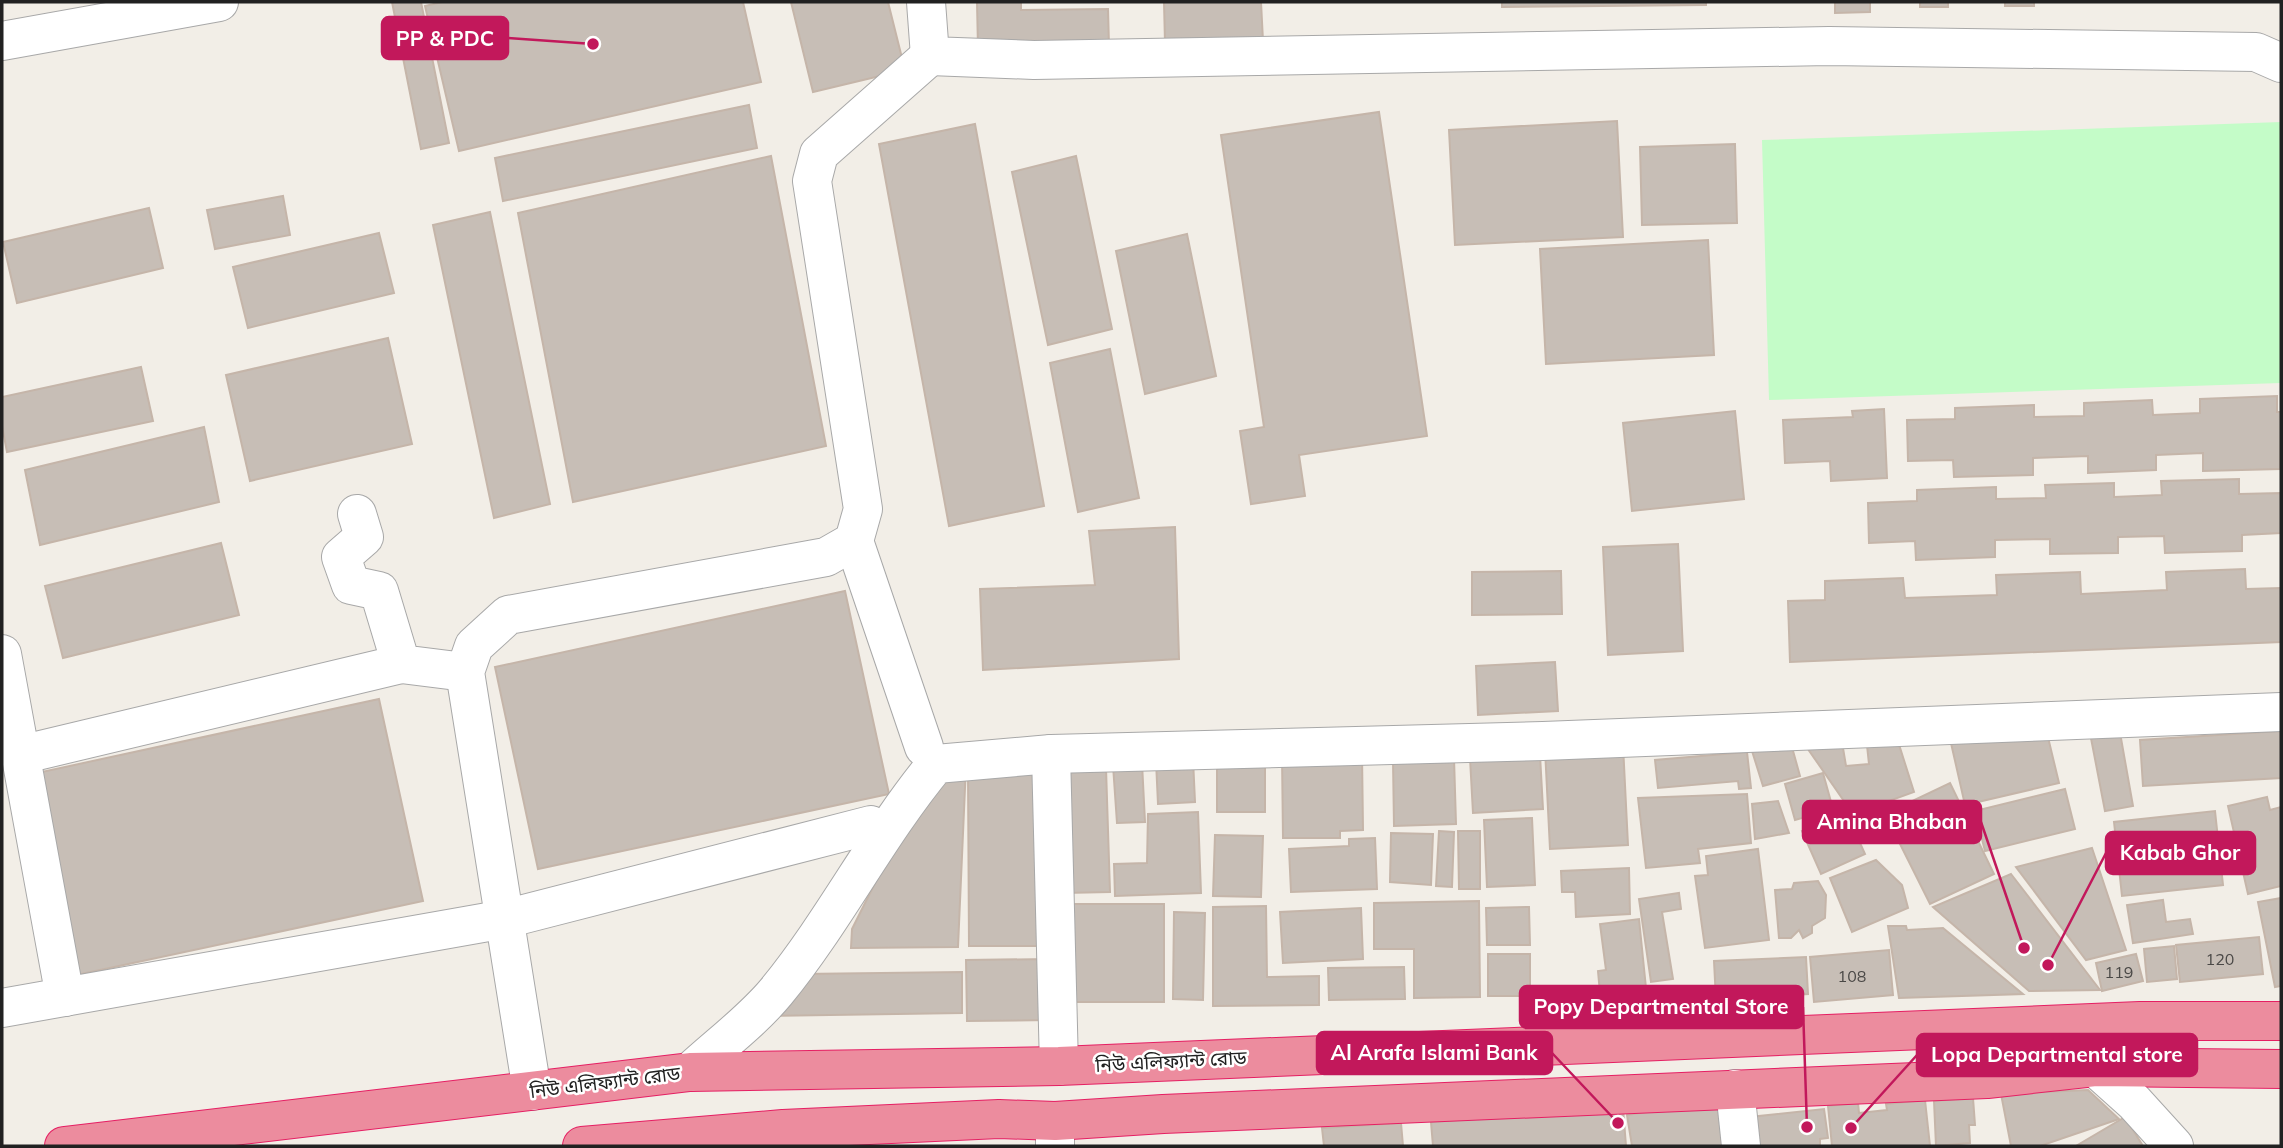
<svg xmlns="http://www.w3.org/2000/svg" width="2283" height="1148" font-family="Mulish,'Noto Sans Bengali',sans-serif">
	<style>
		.park { fill: #c4fcc8 }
		.building { fill: #c7beb6; stroke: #c5b5a9; stroke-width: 2 }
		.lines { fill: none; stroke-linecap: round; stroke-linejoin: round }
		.minor-casing { stroke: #a8a8a8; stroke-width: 40 }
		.highway-casing { stroke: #e51f63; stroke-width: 40 }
		.minor { stroke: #fff; stroke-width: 38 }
		.highway { stroke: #ec8c9e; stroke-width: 38 }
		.labels { text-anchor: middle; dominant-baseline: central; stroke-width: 5; stroke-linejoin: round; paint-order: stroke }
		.number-label { font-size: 16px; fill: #4a4846 }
		.street-label { font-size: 19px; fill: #212121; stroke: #fff }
		.leader { fill: none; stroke: #c2185b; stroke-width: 2.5 }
		.callout-dot { fill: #c2185b; stroke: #fff; stroke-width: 2.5 }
		.callout { fill: #c2185b; stroke: #c2185b; stroke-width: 2.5 }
		.callout-label { font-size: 21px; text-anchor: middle; font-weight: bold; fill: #fff }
	</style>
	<rect width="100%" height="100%" fill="#f2eee7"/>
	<polygon class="park" points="2281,122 2281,383 1769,400 1762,140"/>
	<g class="building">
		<polygon points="392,2 421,2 449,143 421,149"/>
		<polygon points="442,2 743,2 761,82 459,151 425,6"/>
		<polygon points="791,2 888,2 905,70 813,92"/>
		<polygon points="977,2 1021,2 1021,10 1108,9 1109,46 978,48"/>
		<polygon points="1164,2 1261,2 1263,41 1165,43"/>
		<polygon points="1502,2 1706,2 1706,5 1502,7"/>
		<polygon points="1835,2 1870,2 1870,12 1835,13"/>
		<rect x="1920" y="2" width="28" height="5"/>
		<rect x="2005" y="2" width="29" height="4"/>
		<polygon points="749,105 757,148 503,201 495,158"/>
		<polygon points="1379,112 1427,436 1299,455 1305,496 1251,504 1240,431 1264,427 1221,135"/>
		<polygon points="1617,121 1623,237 1455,245 1449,130"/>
		<polygon points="975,124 1044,506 949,526 879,144"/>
		<polygon points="1735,144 1737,223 1642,225 1640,147"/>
		<polygon points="771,156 826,446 573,502 518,213"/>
		<polygon points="1076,156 1112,329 1048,345 1012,172"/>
		<polygon points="283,196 290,235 215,249 207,210"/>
		<polygon points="149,208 163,268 17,303 3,242"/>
		<polygon points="490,212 550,504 494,518 433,225"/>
		<polygon points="379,233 394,293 248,328 233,267"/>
		<polygon points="1187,234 1216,376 1145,394 1116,251"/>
		<polygon points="1708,240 1714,355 1546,364 1540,249"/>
		<polygon points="388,338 412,444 250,481 226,375"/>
		<polygon points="1110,349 1139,498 1078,512 1050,363"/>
		<polygon points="141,367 153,421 7,452 2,426 2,397"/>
		<polygon points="2277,396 2277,412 2281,412 2280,469 2203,471 2203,453 2156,455 2156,470 2088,473 2088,456 2033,458 2033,475 1954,477 1953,460 1908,461 1907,420 1955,419 1955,408 2034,405 2034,417 2084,416 2084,403 2152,400 2153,415 2200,413 2200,399"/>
		<polygon points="1884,409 1887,478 1831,481 1830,461 1785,463 1783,420 1853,417 1852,411"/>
		<polygon points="1735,411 1744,499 1632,511 1623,423"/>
		<polygon points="204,427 219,502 40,545 25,470"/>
		<polygon points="2239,479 2239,494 2281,493 2281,533 2242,535 2242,551 2165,553 2164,536 2118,537 2118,553 2050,554 2050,539 1995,540 1995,557 1916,560 1915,541 1869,543 1868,503 1917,501 1917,490 1996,487 1996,499 2046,498 2045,485 2114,483 2114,497 2162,495 2161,481"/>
		<polygon points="1175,527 1179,659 983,670 980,589 1095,585 1089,531"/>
		<polygon points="221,543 239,615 63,658 45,586"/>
		<polygon points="1678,544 1683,651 1608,655 1603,547"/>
		<polygon points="2245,569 2246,589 2281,588 2281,642 1790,662 1788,601 1825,600 1825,581 1903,578 1905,598 1997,595 1996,575 2080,572 2081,594 2167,590 2166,572"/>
		<polygon points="1561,571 1562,614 1472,615 1472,572"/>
		<polygon points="845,591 889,794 538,869 495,667"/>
		<polygon points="1555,662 1558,711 1478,715 1476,666"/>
		<polygon points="379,699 423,901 72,976 28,775"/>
		<polygon points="2119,727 2133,806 2105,811 2090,733"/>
		<polygon points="2046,729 2059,783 1965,805 1951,743"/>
		<polygon points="2281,731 2281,778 2143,786 2140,740"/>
		<polygon points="1896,735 1914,792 1853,814 1801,739 1841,736 1846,766 1869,764 1866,736"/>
		<polygon points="1790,740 1800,776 1763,786 1752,751"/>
		<polygon points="1623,745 1628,845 1550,849 1545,749"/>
		<polygon points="1747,752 1751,788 1739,789 1738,781 1658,788 1655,760"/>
		<polygon points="1362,754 1363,830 1340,831 1340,838 1283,838 1282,755"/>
		<polygon points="1540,755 1543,809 1473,813 1470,758"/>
		<polygon points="1454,758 1456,824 1394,826 1393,760"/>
		<polygon points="1193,759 1195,802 1158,804 1156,761"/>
		<polygon points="1217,762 1265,763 1265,812 1217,812"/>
		<polygon points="1142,763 1145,822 1117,823 1113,765"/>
		<polygon points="948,765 966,765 958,947 851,948 852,929 878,877"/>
		<polygon points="1106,768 1110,892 1064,893 1060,769"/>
		<polygon points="968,769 1043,769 1044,946 969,946"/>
		<polygon points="1823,773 1833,809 1795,820 1785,784"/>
		<polygon points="1950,783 1994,874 1930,904 1885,814"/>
		<polygon points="2065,789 2075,829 1985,851 1975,811"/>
		<polygon points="1747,794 1751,843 1698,849 1700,863 1646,868 1638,798"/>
		<polygon points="2267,797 2270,810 2281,807 2281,886 2248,894 2228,806"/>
		<polygon points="1778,801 1789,833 1755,839 1752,804"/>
		<polygon points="2215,811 2223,885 2122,896 2114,822"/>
		<polygon points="1198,812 1201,893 1115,896 1114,864 1147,863 1148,814"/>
		<polygon points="1846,812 1865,854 1821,874 1802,831"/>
		<polygon points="1532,818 1535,885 1487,887 1484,820"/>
		<polygon points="1439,831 1454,832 1452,887 1436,886"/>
		<polygon points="1458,831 1480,831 1480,889 1459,889"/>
		<polygon points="1391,833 1433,834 1431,885 1390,882"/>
		<polygon points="1215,835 1263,836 1261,897 1213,896"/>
		<polygon points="1375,838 1377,889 1291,892 1289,849 1349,846 1349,839"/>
		<polygon points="2092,848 2126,950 2086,960 2016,867"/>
		<polygon points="1758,849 1769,940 1705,948 1695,876 1708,875 1706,856"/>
		<polygon points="1876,860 1902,885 1908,908 1852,932 1830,878"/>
		<polygon points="1629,868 1630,914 1576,917 1575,892 1562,892 1561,871"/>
		<polygon points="2011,874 2100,990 2029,991 1933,907"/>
		<polygon points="1818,881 1826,895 1825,918 1812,926 1812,933 1803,938 1799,930 1791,938 1779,938 1775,890 1792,889 1794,883"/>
		<polygon points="1679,893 1681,909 1662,912 1673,979 1651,982 1639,899"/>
		<polygon points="2281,898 2281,986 2275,987 2258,902"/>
		<polygon points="2163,900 2166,922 2190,919 2193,934 2133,943 2127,905"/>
		<polygon points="1479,901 1480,997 1414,998 1414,949 1374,949 1374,903"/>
		<polygon points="1065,904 1164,904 1164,1002 1066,1002"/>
		<polygon points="1266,906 1267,977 1319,976 1319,1005 1213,1006 1213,907"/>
		<polygon points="1529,907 1530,945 1487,945 1486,908"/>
		<polygon points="1361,908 1363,959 1283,963 1280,912"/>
		<polygon points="1174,912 1205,913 1203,1000 1173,999"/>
		<polygon points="1639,919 1646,988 1600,993 1598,971 1606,970 1600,924"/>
		<polygon points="1888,926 1906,926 1907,930 1943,928 2023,994 1899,998"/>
		<polygon points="2259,937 2263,974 2180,982 2176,945"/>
		<polygon points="2174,946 2177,979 2147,982 2144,949"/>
		<polygon points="1889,950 1893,995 1814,1002 1810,957"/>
		<rect x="1488" y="954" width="42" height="42"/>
		<polygon points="2136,954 2143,981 2102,991 2096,963"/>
		<polygon points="1806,957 1808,994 1716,1000 1714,961"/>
		<polygon points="1049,959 1050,1020 967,1021 966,960"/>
		<polygon points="1404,967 1405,999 1329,1000 1328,968"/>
		<polygon points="962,972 962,1013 766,1016 800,974"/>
		<polygon points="2088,1090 2119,1119 2040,1146 2011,1146 2001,1094"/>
		<polygon points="1973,1098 1975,1125 1969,1125 1970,1143 1936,1146 1934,1101"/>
		<polygon points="1925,1100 1930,1146 1832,1146 1828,1106 1858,1103 1859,1113 1887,1110 1886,1104"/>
		<polygon points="1718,1101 1725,1146 1632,1146 1627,1115"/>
		<polygon points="1623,1108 1626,1146 1433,1146 1431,1122"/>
		<polygon points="1824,1109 1828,1138 1820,1139 1820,1146 1753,1146 1750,1117"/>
		<polygon points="2125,1117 2143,1146 2076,1146"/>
		<polygon points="1401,1123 1403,1146 1324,1146 1322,1128"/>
	</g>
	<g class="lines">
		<g class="minor-casing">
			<g id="minor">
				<polyline points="926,2 930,56 1034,60 1829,46 2256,52 2281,63"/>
				<polyline points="2,41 219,2"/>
				<polyline points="357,514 364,537 341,557 351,585 379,591 401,664 465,672"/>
				<polyline points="854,541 924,747"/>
				<polyline points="2,654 65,997"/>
				<polyline points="1051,754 1059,1066"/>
				<polyline points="20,755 401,664"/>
				<polyline points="2,1008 505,919 871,825"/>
				<polyline points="2095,1067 2134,1102 2174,1146"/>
				<path d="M690,1072C718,1046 752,1021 776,992C835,920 877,835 936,764L1051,754L1543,741L2281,712"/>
				<polyline points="1735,1089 1741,1146"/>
				<polyline points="532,1091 465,672 474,646 508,615 826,557 854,541 863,509 812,181 819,154 930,56"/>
				<polyline points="1055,1146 1055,1121"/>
			</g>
		</g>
		<g class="highway-casing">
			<g id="highway">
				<polyline points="64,1146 690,1072 1059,1066 2140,1021 2281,1021"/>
				<polyline points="582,1146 783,1129 999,1119 1055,1121 1163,1114 1987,1079 2095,1067 2281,1069"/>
			</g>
		</g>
		<use href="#minor" class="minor"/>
		<use href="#highway" class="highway"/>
	</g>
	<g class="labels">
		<g class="number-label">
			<text x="2220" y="959">120</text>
			<text x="2119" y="972">119</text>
			<text x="1852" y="976">108</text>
		</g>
		<g class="street-label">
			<text transform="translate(1171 1061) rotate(-3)">নিউ এলিফ্যান্ট রোড</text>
			<text transform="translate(605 1082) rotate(-7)">নিউ এলিফ্যান্ট রোড</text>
		</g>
	</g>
	<path class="leader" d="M593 44L508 38M2024 948L1981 822M2048 965L2106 853M1807 1127L1803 1007M1618 1123L1552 1053M1851 1128L1917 1055"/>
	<g class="callout-dot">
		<circle cx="593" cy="44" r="7"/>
		<circle cx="2024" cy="948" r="7"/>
		<circle cx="2048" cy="965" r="7"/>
		<circle cx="1807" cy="1127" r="7"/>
		<circle cx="1618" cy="1123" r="7"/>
		<circle cx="1851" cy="1128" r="7"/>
	</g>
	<g class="callout">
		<rect x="382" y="17" width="126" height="42" rx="7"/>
		<rect x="1803" y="801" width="178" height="42" rx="7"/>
		<rect x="2106" y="832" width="149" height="42" rx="7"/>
		<rect x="1520" y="986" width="283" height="42" rx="7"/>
		<rect x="1317" y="1032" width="235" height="42" rx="7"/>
		<rect x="1917" y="1034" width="280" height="42" rx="7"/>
	</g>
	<g class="callout-label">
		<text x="445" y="46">PP &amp; PDC</text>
		<text x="1892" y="829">Amina Bhaban</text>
		<text x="2180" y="860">Kabab Ghor</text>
		<text x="1661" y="1014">Popy Departmental Store</text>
		<text x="1434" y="1060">Al Arafa Islami Bank</text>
		<text x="2057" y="1062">Lopa Departmental store</text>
	</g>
	<rect width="2283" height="1148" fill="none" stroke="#212121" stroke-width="7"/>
</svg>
